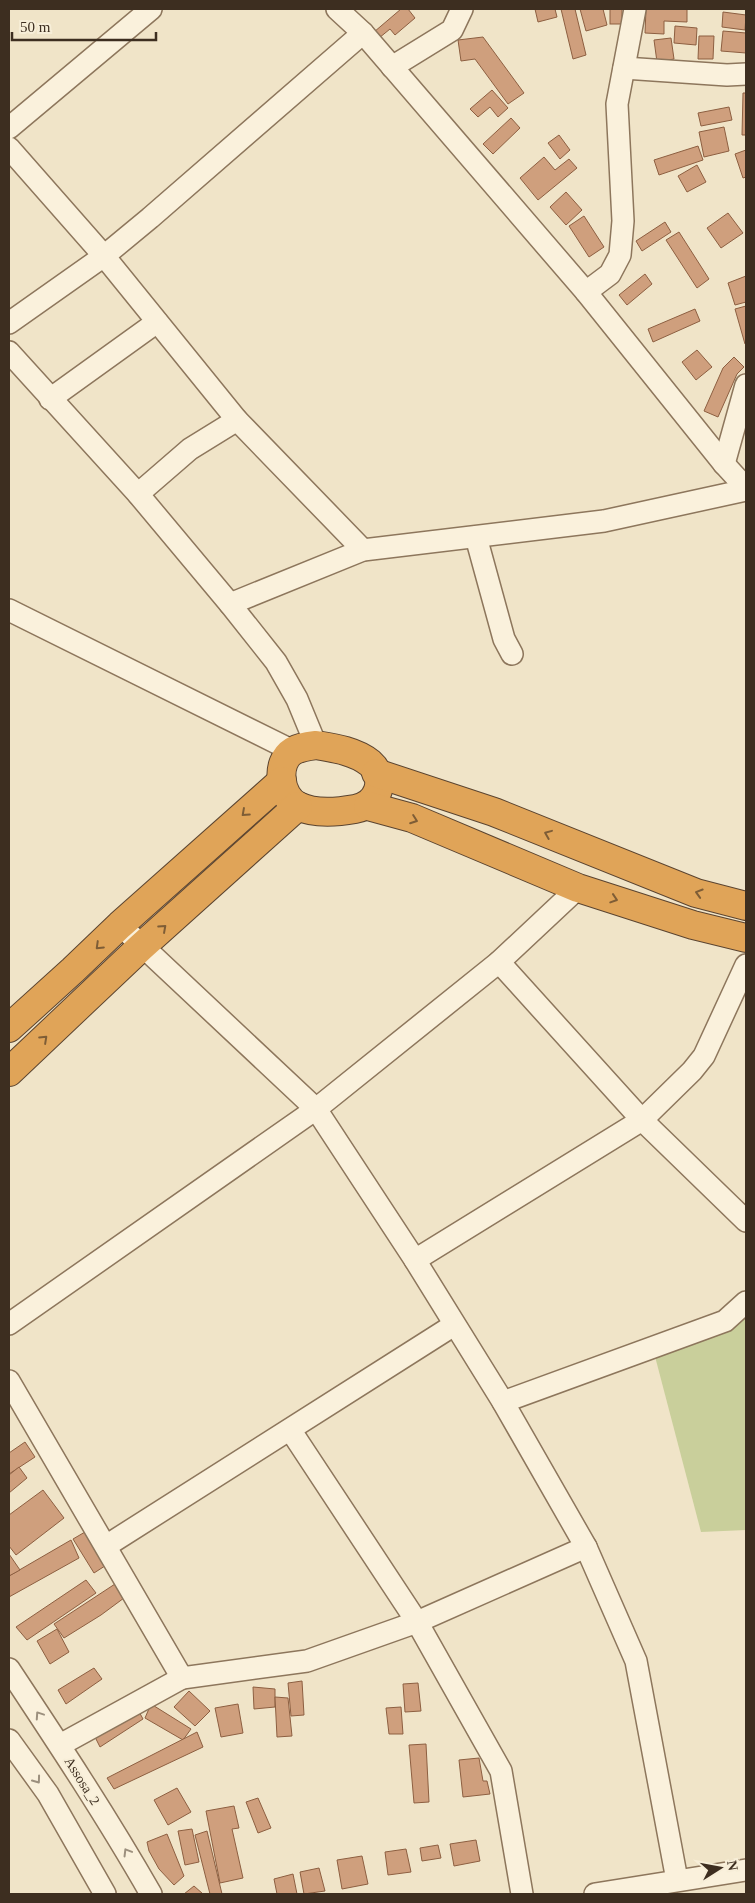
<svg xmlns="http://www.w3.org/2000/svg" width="755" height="1903" font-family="'Times New Roman',serif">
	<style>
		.green { fill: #c9cf9b }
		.building { fill: #cf9f7d; stroke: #8d5f41 }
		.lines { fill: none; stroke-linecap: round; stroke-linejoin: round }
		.minor-casing { stroke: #8d765c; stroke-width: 24 }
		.highway-casing { stroke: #5b4430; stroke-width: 30 }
		.minor { stroke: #faf1dc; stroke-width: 21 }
		.highway { stroke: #e0a458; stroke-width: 28 }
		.oneway { stroke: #7e5d36 }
		.oneway2 { stroke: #9c907e }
		.labels { text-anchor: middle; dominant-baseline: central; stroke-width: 4; stroke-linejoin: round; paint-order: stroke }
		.street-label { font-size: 14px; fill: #3d2e20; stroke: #f7eed8 }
	</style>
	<rect width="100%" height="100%" fill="#f0e4c8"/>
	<polygon class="green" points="746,1297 746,1530 701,1532 652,1345"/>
	<g class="building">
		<polygon points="401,9 408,9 415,18 395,35 390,29 379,38 374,32"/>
		<polygon points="535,9 555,9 557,17 538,22"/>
		<polygon points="561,9 575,9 586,55 573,59"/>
		<polygon points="580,9 603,9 607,25 586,31"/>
		<rect x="610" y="9" width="12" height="15"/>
		<polygon points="646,9 687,9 687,22 664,21 664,34 645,33"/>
		<polygon points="723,12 746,15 745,30 722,27"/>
		<polygon points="675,26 697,28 696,45 674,43"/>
		<polygon points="723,31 746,33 746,53 721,51"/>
		<polygon points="699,36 714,36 713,59 698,59"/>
		<polygon points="483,37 524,93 508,104 475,59 461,61 458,40"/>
		<polygon points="671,38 674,59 657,62 654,40"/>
		<polygon points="492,90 508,108 498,117 490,107 478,117 470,109"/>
		<polygon points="743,93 746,93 746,135 742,135"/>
		<polygon points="729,107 732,120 701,126 698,113"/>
		<polygon points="511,118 520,128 493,154 483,144"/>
		<polygon points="724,127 729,151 704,157 699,132"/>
		<polygon points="559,135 570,150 560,159 548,143"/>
		<polygon points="698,146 703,160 659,175 654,160"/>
		<polygon points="746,150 746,177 743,178 735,154"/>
		<polygon points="544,157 555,170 569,159 577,168 538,200 520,178"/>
		<polygon points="697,165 706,182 687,192 678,176"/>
		<polygon points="566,192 582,210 566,225 550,207"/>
		<polygon points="728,213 743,233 721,248 707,228"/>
		<polygon points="584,216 604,247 589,257 569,226"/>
		<polygon points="665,222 671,232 642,251 636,241"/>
		<polygon points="679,232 709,279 697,288 666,240"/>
		<polygon points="645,274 652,284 627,305 619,295"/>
		<polygon points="746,276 746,302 735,305 728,283"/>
		<polygon points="746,306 746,344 745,344 735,309"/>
		<polygon points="695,309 700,321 653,342 648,329"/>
		<polygon points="697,350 712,367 696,380 682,362"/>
		<polygon points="734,357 744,367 737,374 718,417 704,411 723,368"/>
		<polygon points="25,1442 35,1457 9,1474 9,1453"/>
		<polygon points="19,1467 27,1478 9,1493 9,1475"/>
		<polygon points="43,1490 64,1518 16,1555 9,1546 9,1515"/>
		<polygon points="85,1532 108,1564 94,1573 73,1539"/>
		<polygon points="71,1540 79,1558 9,1597 9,1576"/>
		<polygon points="9,1554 20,1570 9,1576"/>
		<polygon points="86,1580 96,1593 27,1640 16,1627"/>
		<polygon points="115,1584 124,1598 101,1615 64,1638 54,1624"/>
		<polygon points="57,1629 69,1652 50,1664 37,1641"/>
		<polygon points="94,1668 102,1679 66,1704 58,1690"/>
		<polygon points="302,1681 304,1715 291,1716 288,1683"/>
		<polygon points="418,1683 421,1711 405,1712 403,1684"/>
		<polygon points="253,1687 275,1689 275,1707 254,1709"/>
		<polygon points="189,1691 210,1711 195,1726 174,1707"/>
		<polygon points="275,1697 288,1698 292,1736 277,1737"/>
		<polygon points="151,1704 191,1729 183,1740 145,1718"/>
		<polygon points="238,1704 243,1733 221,1737 215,1708"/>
		<polygon points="401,1707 403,1734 389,1734 386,1708"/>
		<polygon points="137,1708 143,1719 100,1747 93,1733"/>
		<polygon points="197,1732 203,1747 114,1789 107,1778"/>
		<polygon points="426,1744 429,1802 414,1803 409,1745"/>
		<polygon points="479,1758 483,1781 487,1781 490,1794 463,1797 459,1760"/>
		<polygon points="177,1788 191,1812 168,1825 154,1800"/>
		<polygon points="258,1798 271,1828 258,1833 246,1802"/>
		<polygon points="234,1806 239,1828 232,1829 243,1878 220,1883 206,1811"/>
		<polygon points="192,1829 199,1862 185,1865 178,1831"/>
		<polygon points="207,1831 222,1894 210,1894 195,1835"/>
		<polygon points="167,1834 184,1876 174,1885 159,1869 149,1851 147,1842"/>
		<polygon points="476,1840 480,1861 454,1866 450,1844"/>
		<polygon points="438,1845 441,1858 422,1861 420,1848"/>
		<polygon points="406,1849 411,1872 388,1875 385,1852"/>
		<polygon points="362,1856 368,1884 342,1889 337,1860"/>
		<polygon points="319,1868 325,1891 304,1894 300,1872"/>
		<polygon points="293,1874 297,1894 277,1894 274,1879"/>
		<polygon points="194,1886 203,1894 184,1894"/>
	</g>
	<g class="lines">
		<g class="minor-casing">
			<g id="minor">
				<polyline points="337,9 363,33 586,292 724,464 746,488"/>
				<polyline points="392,67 452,30 462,9"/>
				<polyline points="624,68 727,75 746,74"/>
				<polyline points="9,128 151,9"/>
				<polyline points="9,148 104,256 237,420 363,550"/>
				<polyline points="586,292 610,274 620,255 623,221 617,104 635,9"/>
				<polyline points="9,323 104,256 150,218 363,33"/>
				<polyline points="9,352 138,494 230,604 276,662 297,699 316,745"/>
				<polyline points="50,399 157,322"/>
				<polyline points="724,464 746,385"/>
				<polyline points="138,494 190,449 237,420"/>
				<polyline points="476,537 504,639 512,654"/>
				<polyline points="230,604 363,550 604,521 746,490"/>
				<polyline points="9,610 293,751"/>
				<polyline points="120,925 316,1109 415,1260 503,1402 586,1547 636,1661 677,1880"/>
				<polyline points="499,962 642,1120 746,1221"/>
				<polyline points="415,1260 642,1120 692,1071 704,1056 746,965"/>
				<polyline points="9,1324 316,1109 499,962 578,888"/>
				<polyline points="9,1381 182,1678 307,1661 417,1622 586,1547"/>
				<polyline points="503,1402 725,1321 746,1302"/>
				<polyline points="291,1431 417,1622 501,1771 522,1894"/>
				<polyline points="106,1546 454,1325"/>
				<path d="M9,1669C58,1743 107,1817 151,1894"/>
				<polyline points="9,1740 48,1794 105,1894"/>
				<polyline points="60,1745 182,1678"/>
				<polyline points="595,1894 746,1870"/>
			</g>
		</g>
		<g class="highway-casing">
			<g id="highway">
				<path d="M316,745C334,748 355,751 370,763C388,779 378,805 355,809C338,812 314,814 298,806C279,797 275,762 293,751C300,747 308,746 316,745Z"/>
				<polyline points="376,773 494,812 696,893 746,906"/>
				<polyline points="368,806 412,818 578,888 693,925 746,938"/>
				<polyline points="9,1028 73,970 120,925 282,781"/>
				<polyline points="9,1072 141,947 298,806"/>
			</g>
		</g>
		<use href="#minor" class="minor"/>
		<use href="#highway" class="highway"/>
	</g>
	<defs><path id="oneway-chevron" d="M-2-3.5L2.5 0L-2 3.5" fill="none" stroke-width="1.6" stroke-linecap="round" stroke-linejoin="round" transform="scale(1.25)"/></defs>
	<g class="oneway">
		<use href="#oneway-chevron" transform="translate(245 813) rotate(138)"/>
		<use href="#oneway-chevron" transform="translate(414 820) rotate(20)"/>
		<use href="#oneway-chevron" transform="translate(548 834) rotate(-158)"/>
		<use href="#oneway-chevron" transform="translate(699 893) rotate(-163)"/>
		<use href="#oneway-chevron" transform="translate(614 899) rotate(18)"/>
		<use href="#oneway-chevron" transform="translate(163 928) rotate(-42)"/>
		<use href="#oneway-chevron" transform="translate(99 946) rotate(136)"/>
		<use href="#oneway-chevron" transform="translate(44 1039) rotate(-43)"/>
	</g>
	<g class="oneway2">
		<use href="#oneway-chevron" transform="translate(39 1715) rotate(-124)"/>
		<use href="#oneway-chevron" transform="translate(37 1780) rotate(54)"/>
		<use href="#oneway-chevron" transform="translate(127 1852) rotate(-121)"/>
	</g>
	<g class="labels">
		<g class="street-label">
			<text transform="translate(82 1781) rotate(58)">Assosa_2</text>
		</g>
	</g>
	<rect width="755" height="1903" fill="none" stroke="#3d2e20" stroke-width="20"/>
	<g transform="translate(720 1868) rotate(79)" stroke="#f7eed8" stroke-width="4" paint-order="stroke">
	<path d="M0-4L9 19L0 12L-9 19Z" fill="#3d2e20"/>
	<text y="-8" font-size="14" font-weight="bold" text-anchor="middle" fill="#3d2e20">N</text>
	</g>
	<path d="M12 32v8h144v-8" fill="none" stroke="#3d2e20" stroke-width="2.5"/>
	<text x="20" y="32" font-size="15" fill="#3d2e20" stroke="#f7eed8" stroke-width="4" paint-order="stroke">50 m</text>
</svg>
